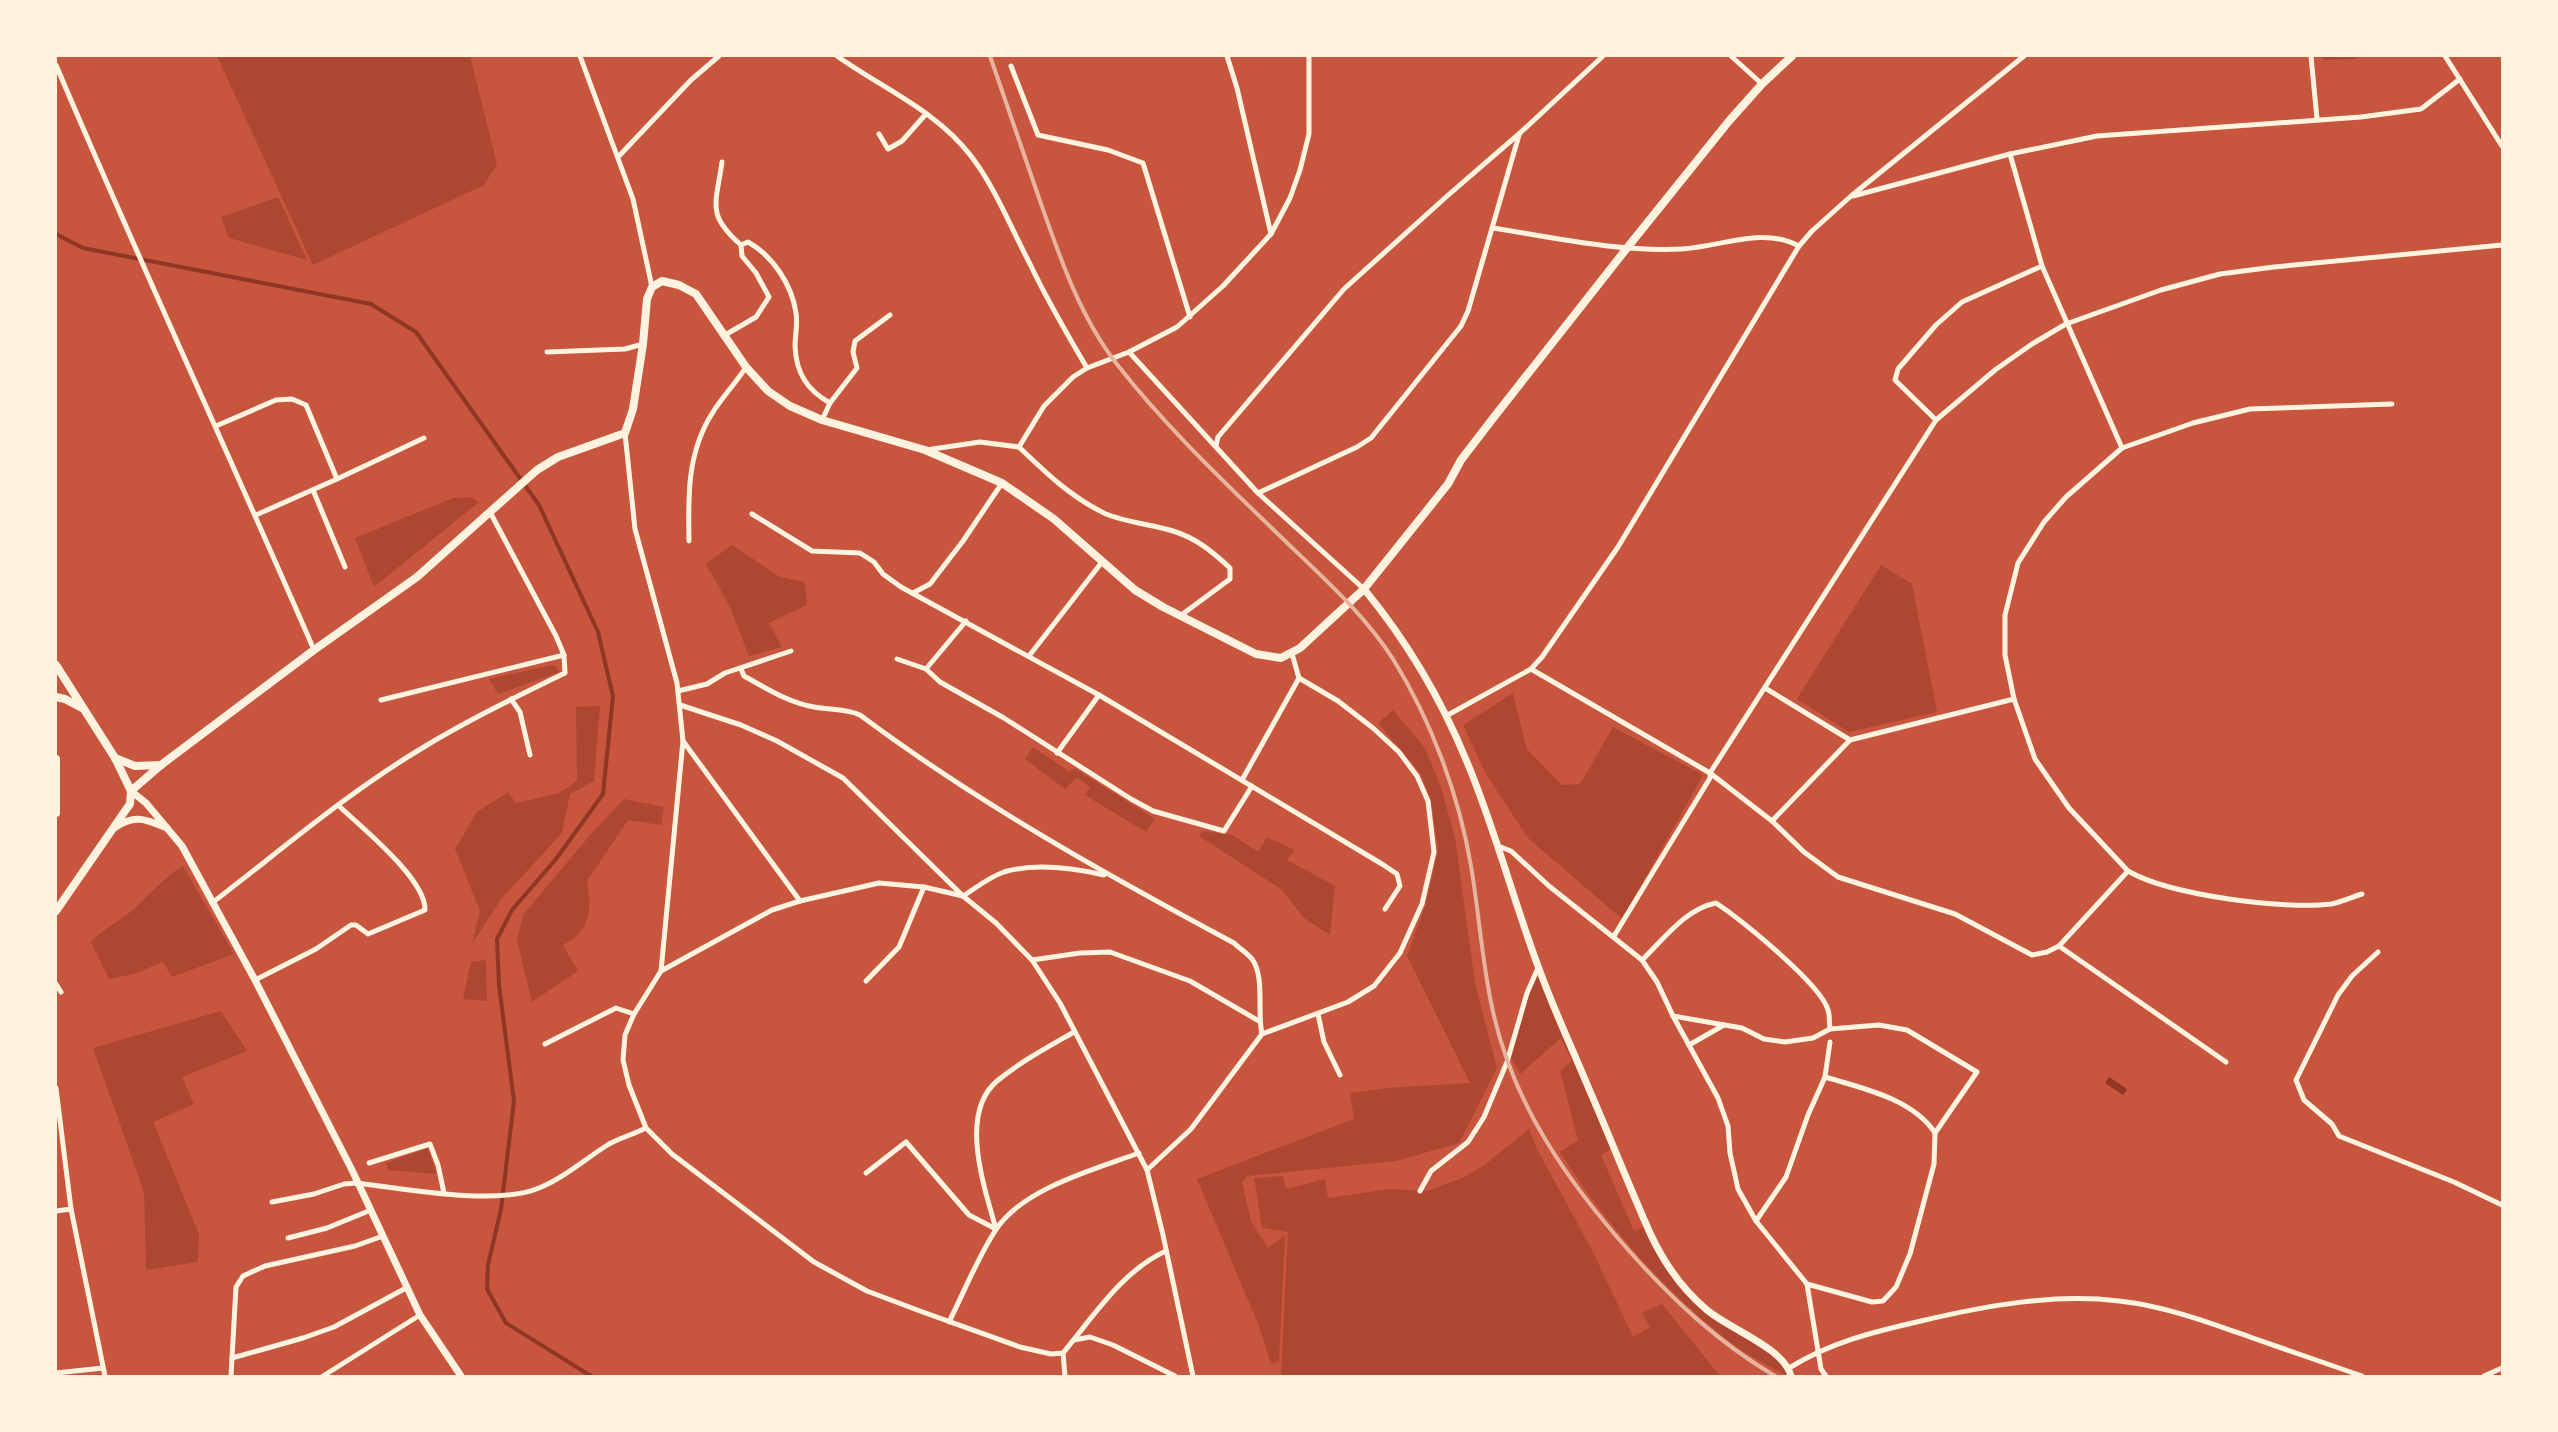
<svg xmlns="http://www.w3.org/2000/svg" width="2558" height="1432" font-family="Quicksand,sans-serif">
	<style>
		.green { fill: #ae4732 }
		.water { fill: #8f3625 }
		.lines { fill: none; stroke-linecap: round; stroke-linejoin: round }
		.stream { stroke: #8f3625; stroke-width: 4 }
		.minor { stroke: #fff3e0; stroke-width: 5 }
		.tertiary { stroke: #fff3e0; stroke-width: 7 }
		.secondary { stroke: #fff3e0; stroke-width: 8 }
		.primary { stroke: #fff3e0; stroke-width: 8 }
		.rail { stroke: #e9b49f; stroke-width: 4 }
	</style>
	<rect width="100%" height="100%" fill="#c8553d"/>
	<g class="green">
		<polygon points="217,56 470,56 497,164 484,185 313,265"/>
		<polygon points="2323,56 2361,56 2355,59 2323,60"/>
		<polygon points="278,197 307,260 229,238 221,217"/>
		<polygon points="470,497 479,502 374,587 355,538 453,498"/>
		<polygon points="732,545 780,577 805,582 807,605 769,623 782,647 749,656 729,605 706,564"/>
		<polygon points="1881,565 1912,584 1937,712 1849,732 1797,699"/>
		<polygon points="552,665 556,666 559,672 498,694 489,679"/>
		<polygon points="1513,693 1527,749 1562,785 1580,784 1613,727 1703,775 1622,919 1528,838 1486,774 1463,725"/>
		<polygon points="600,706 594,781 570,794 562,833 501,899 472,944 480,911 455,849 477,812 508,792 516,803 559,793 577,781 576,707"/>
		<polygon points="1393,710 1425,748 1441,787 1455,838 1475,983 1497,1068 1459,1143 1396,1161 1247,1176 1242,1183 1251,1221 1268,1248 1285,1235 1279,1361 1271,1364 1259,1326 1197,1179 1354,1119 1350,1093 1387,1088 1470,1083 1407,956 1426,904 1438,850 1431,800 1420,773 1378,723"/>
		<polygon points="1033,747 1070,772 1074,768 1155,819 1146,832 1085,795 1090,787 1077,777 1065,789 1025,759"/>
		<path d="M624,799L664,807L661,825L628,820L587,881C592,909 591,931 563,945L578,971L532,1002L517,940L523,915L591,834Z"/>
		<polygon points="1202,831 1232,835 1258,852 1267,837 1295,850 1287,860 1335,886 1330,935 1304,918 1281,889 1199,836"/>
		<path d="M183,866L234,954L172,977L163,962L134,974L109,979L91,942C102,930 116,923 129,913C148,898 162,878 183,866Z"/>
		<polygon points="486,960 487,1001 463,999 471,962"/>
		<path d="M1538,968L1614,1147L1601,1155L1634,1231L1647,1226L1667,1264L1705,1309L1779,1355L1788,1376C1765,1364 1741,1352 1721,1335C1658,1284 1603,1220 1560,1152L1578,1140L1560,1071L1572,1061L1561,1038L1520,1074L1509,1054Z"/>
		<polygon points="221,1011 247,1051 182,1077 194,1104 153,1122 199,1234 198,1262 146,1270 144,1192 93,1048"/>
		<polygon points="1529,1129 1537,1149 1593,1252 1633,1337 1650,1327 1642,1313 1662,1304 1720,1376 1281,1376 1288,1232 1262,1228 1254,1178 1283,1176 1286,1189 1325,1179 1328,1198 1390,1189 1427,1191 1462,1178 1483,1166"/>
		<polygon points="428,1148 436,1174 388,1170 386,1163"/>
	</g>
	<polygon class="water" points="2109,1077 2127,1089 2123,1095 2105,1083"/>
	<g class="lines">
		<polyline class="stream" points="56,234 83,248 371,304 416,332 539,505 598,632 613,696 603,794 556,859 512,910 497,939 499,985 514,1101 501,1209 488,1265 487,1289 506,1323 591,1376"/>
		<g class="minor">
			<polyline points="580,56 633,199 652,287"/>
			<path d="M837,56C882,88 937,111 971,156C995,187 1012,230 1030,264C1047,300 1067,334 1087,368"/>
			<polyline points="1227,56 1237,88 1271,234"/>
			<polyline points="1731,56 1762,84"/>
			<polyline points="2311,56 2317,119"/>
			<polyline points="2445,56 2502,146"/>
			<path d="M56,65C139,261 229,454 314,650"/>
			<polyline points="1011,66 1038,135 1108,150 1143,163 1190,317"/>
			<polyline points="879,134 888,149 902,141 926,114"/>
			<polyline points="2010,154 2042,266 2122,448"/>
			<polyline points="619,156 691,80 719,56"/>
			<path d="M722,162C716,205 706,214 741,245"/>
			<polyline points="1853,196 2010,154 2097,136 2361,117 2421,109 2460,79"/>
			<path d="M1493,228C1556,238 1619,252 1682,249C1720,247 1763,226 1799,246"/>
			<path d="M725,335L756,317L769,297L756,273L742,256L741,245L748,242C773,256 792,285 796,313C798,324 795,335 795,346C796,373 807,390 830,403"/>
			<polyline points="547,352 625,349 643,344"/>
			<polyline points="1129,352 1258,493 1364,589"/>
			<polyline points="822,420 830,403 857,368 853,352 855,341 890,315"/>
			<polyline points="1936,420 1895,380 1898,369 1936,325 1962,302 2042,266"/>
			<polyline points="216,426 276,400 292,399 306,405 337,479 256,515"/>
			<polyline points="625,433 635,529 677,683 683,741 661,971"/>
			<polyline points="1216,446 1218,437 1344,289 1446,197 1520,133 1603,56"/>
			<polyline points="1019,447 1044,406 1073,377 1087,368 1129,352 1177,327 1223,286 1271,234 1290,198 1300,170 1309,134 1309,56"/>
			<path d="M1019,447C1046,473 1072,498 1106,514C1128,523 1151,524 1173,531C1196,538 1213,552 1230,568V579L1180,616"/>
			<polyline points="926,450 980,442 1019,447"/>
			<polyline points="337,479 424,438"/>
			<polyline points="313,490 345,567"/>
			<polyline points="1258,493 1357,447 1371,438 1461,326 1468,311 1519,135"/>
			<polyline points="752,514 812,551 860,553 874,562 883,574 901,587 1099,695 1382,864 1397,874 1400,886 1385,909"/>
			<path d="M689,541C688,496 687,452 713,412C723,396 736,383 746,367"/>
			<polyline points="913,593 930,584 963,541 1002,483"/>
			<polyline points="1029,656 1102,562"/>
			<polyline points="897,659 926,669 940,682 1004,718 1131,799 1153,811 1224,831 1252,786"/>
			<path d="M741,669L744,676C766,688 789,703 814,707C829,710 846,708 860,715C978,803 1105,874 1234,943C1239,948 1247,953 1252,959C1265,976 1257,1013 1262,1034"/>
			<polyline points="926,669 966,621"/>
			<path d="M1531,669L1710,773L1772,821L1804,852L1838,877L1955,914L2032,955L2047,952L2059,946L2128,871C2169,895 2284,910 2331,904C2341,902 2352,897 2362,894"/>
			<polyline points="1765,688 1850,740 2014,699"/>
			<polyline points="678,691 707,684 725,673 791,651"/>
			<polyline points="511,699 520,712 530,755"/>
			<polyline points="381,700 564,655"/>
			<polyline points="680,705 741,725 777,741 843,778 963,896 996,923 1032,960 1060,1003 1147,1170 1163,1235 1193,1376"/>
			<polyline points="1446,716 1531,669 1542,657 1618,547 1799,246 1812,231 1851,196 2024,56"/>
			<polyline points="683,741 800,901"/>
			<polyline points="1057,753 1099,695"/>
			<polyline points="1242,780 1299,678"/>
			<polyline points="1772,821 1850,740"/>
			<polyline points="1498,846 1511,851 1549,886 1642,960 1657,982 1673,1016 1718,1098 1728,1126 1730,1153 1738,1189 1756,1221 1807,1284 1821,1369 1826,1376"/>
			<polyline points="2128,871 2069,808 2035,759 2014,699 2005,655 2005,615 2018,563 2044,522 2066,497 2122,448 2193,423 2250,409 2392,404"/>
			<path d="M963,896L924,887L879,883L800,901L772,910L661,971L634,1014L625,1035L623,1060L629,1085L646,1128L672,1154L814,1262L867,1291L920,1311L1020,1347L1051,1354L1063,1353C1093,1317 1123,1270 1166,1251"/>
			<path d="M963,896C976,888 989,877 1004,872C1034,863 1073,868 1104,875"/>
			<path d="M212,903C280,851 346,794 419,750C466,721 516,697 565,673L564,655L556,636L490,512"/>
			<polyline points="1614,936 1710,778 1710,773 1936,420 1995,370 2032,344 2066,324 2161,290 2220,274 2274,267 2502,245"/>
			<polyline points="2059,946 2226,1062"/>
			<polyline points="2378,952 2352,976 2338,995 2296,1080 2304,1100 2332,1124 2339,1136 2454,1182 2502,1205"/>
			<polyline points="1032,960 1080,953 1110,952 1190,981 1259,1021"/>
			<path d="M1642,960C1664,939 1685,909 1716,903C1740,919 1821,984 1828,1010C1830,1015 1829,1023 1830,1029L1879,1025L1907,1030L1977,1072L1935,1133L1934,1164L1910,1254L1896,1287L1883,1301L1872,1302L1807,1284"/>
			<path d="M255,980L316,949L351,925H356L368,934L425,910C426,879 361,827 339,806"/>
			<polyline points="866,981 899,947 924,887"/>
			<polyline points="56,984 61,992"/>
			<polyline points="1318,1014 1324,1042 1340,1075"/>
			<polyline points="1673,1016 1742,1028 1764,1039 1785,1042 1813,1038 1830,1029"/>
			<polyline points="545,1044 616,1008 634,1014"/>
			<polyline points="1689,1045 1724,1025"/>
			<path d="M1825,1077C1862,1088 1913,1099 1935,1133"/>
			<polyline points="56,1088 71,1209 105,1376"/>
			<polyline points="369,1163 430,1144 438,1165 444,1193"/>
			<polyline points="1147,1170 1191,1129 1262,1034 1348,1002 1374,986 1400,953 1422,904 1434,852 1428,801 1417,776 1399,752 1373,728 1338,701 1299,678 1292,654"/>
			<polyline points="866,1173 906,1142 969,1215 996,1229"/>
			<polyline points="1420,1191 1431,1171 1468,1142 1484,1117 1507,1062 1527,993 1538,968"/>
			<path d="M272,1202L314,1194L344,1184L357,1183C404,1189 497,1206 539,1188C564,1178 585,1159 609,1144C620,1138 634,1134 646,1128"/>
			<polyline points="56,1211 71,1209"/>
			<polyline points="1756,1221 1786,1177 1808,1115 1825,1077 1830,1042"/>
			<path d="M996,1229C985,1189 958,1114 997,1081C1020,1062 1048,1047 1074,1032"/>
			<polyline points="288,1238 327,1228 371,1210"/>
			<path d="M949,1322C964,1292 977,1259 995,1231C1021,1189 1095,1169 1139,1153"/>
			<polyline points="1074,1340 1090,1337 1113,1345 1175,1376"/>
			<polyline points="1063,1353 1065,1376"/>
			<polyline points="232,1358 303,1338 334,1327 406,1288"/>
			<path d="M1789,1368C1831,1342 1873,1332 1921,1321C1984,1306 2054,1293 2119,1301C2165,1306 2208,1322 2250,1337C2287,1350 2325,1363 2362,1376"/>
			<polyline points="56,1373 103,1368"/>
			<polyline points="231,1376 236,1287 243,1276 265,1266 355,1246 383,1236"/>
			<polyline points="323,1376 420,1315"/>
			<polyline points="2484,1376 2502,1368"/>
		</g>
		<g class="tertiary">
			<path d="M1364,589C1406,640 1442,701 1467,762C1495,829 1513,899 1538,966C1553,1008 1572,1048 1589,1089C1610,1137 1629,1186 1650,1233C1663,1261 1683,1290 1707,1310C1731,1330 1784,1348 1791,1376"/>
			<polyline points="131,791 146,803 182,846 255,980 352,1170 420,1315 461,1376"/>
			<path d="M114,828C135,814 145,819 167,828"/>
		</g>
		<g class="secondary">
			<polyline points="56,665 115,758 131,791 130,804 125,811 56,911"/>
			<polyline points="56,697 65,699 82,708"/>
			<polyline points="115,758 135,766 161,765"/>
			<polyline points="131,791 161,765 314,650 417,577 537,470 558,457 625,433 633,409 643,344 647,299 652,287 662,281 679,285 696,294 746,367 768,391 790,406 822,420 925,450 1002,483 1054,519 1135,590 1163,607 1256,654 1281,658 1300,648 1364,589 1448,484 1461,460 1494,417 1627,248 1729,121 1762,84 1792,56"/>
		</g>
		<polyline class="primary" points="56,759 56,813"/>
		<path class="rail" d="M990,56C1006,103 1023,151 1039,198C1059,255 1079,315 1116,363C1165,426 1223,481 1280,536C1319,574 1363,612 1393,659C1431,720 1459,795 1471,866C1479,913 1482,961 1492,1007C1512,1103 1567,1181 1631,1253C1674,1301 1719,1343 1775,1376"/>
	</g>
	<rect width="2558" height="1432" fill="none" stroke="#fff3e0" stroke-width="114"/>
</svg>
